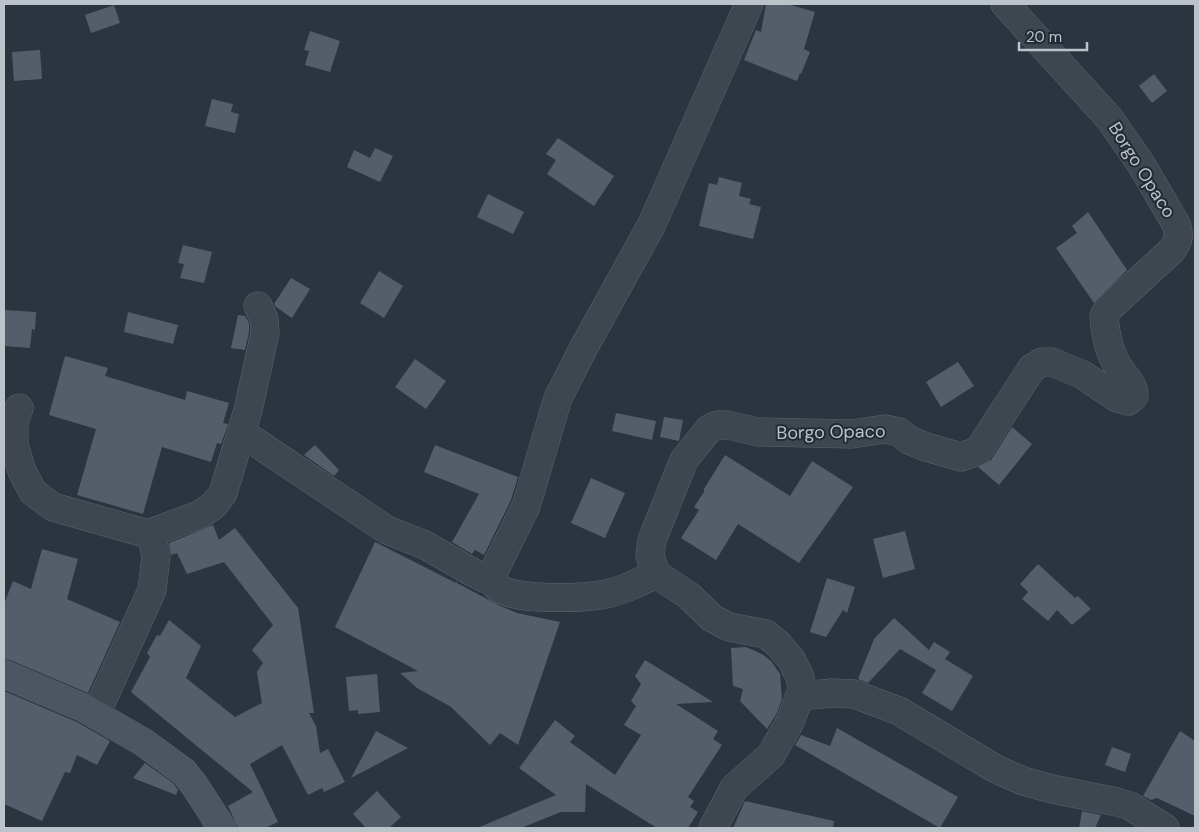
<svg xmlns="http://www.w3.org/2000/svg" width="1199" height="832" font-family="'DM Sans',sans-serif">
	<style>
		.building { fill: #545e6a }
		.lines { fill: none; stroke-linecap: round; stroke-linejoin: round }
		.street-casing { stroke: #5c646d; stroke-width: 29 }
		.secondary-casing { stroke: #5c646d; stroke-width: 29 }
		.street { stroke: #3e4650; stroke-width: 28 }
		.secondary { stroke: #4c5663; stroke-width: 28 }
		.labels { text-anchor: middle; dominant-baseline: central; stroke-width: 4; stroke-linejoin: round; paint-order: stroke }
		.street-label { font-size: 18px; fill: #bbc2ca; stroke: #232b36 }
	</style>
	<rect width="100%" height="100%" fill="#2a3540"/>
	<g class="building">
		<polygon points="766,4 787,4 815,12 804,49 810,52 801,74 800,73 797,81 744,60 756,30 761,32"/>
		<polygon points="114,5 120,23 91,33 85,15"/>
		<polygon points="310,31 340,41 330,72 305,65 309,51 304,50"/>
		<polygon points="40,50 42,79 14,81 12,52"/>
		<polygon points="1154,74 1167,91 1152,103 1139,86"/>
		<polygon points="212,99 233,104 231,112 239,114 235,133 205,126"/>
		<polygon points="558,138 614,176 594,206 547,174 556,160 546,154"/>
		<polygon points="375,148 393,156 380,182 347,167 354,150 370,158"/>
		<polygon points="719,177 742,183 739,196 751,199 749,204 761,207 753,239 699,226 709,183 717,185"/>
		<polygon points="488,194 524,212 513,234 477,217"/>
		<polygon points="1088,212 1127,270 1094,303 1056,248 1077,233 1072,226"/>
		<polygon points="183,245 212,252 204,283 180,278 184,264 178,263"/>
		<polygon points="379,271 403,286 384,318 360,303"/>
		<polygon points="291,278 310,289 292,318 276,307 274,304"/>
		<polygon points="4,310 36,312 35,330 32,329 30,348 4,346"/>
		<polygon points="128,312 178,325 173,344 124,332"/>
		<polygon points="238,315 245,316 249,323 249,332 245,350 231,348"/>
		<polygon points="65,356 108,368 105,376 185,400 187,391 229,403 223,423 228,424 221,444 217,443 211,462 162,447 143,514 77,495 96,429 49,415"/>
		<polygon points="415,359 446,381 426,409 395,387"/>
		<polygon points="958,362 974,386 941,407 926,382"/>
		<polygon points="616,413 656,421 652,440 612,431"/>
		<polygon points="664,417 683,420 679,441 660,437"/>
		<polygon points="1012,427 1032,444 999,485 978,467 991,460"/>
		<polygon points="315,445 339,470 334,476 304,455"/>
		<polygon points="435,445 518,477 511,500 484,555 475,550 472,554 452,542 479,494 424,472"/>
		<polygon points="725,455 790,496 812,461 853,487 799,563 738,524 716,560 681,538 699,510 694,507 704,492 704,489"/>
		<polygon points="591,478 625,493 605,538 571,523"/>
		<polygon points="213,525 219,540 235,528 298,608 314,713 309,713 316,726 320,753 328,749 345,782 324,792 322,788 308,795 282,745 250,764 278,822 265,828 238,828 228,806 253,792 131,692 150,657 147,653 157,635 160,636 169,620 201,646 186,678 235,717 262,703 257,672 263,663 252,650 273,625 224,562 187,574 177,553 171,555 169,543"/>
		<polygon points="905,531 915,569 883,578 873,539"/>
		<polygon points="375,542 456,583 456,581 457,583 500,606 517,613 560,622 518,745 500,733 490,745 451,707 417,688 400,673 418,671 335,627"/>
		<polygon points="42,549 78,559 67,599 120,622 88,693 10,660 4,659 4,604 13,581 31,589"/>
		<polygon points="1038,564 1075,598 1078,596 1091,609 1072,625 1057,610 1048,621 1022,599 1028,592 1020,584"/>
		<polygon points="827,578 855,587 847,613 843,610 826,637 810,632"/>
		<polygon points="894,618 929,650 934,642 950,652 945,659 973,676 952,711 922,693 936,670 900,649 868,683 858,679 874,639"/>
		<polygon points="746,647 762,654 771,661 780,674 782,699 777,713 767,729 740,701 743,689 733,686 731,648"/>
		<polygon points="645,660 713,702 676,704 718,731 713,739 722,745 688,797 694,801 690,807 698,812 688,828 657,828 586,784 585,812 561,812 521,828 477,828 556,795 519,768 555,720 575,736 570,742 615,775 641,735 624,725 636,706 631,701 641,684 635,676"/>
		<polygon points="377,674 380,712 358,714 358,710 349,711 346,677"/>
		<polygon points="4,691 77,722 110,741 97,765 77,755 70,773 65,772 42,821 4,804"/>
		<polygon points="837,728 958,797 940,828 795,745 801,735 830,746"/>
		<polygon points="376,731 408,748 351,778"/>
		<polygon points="1180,731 1195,741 1195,816 1157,798 1151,800 1143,796"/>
		<polygon points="1112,747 1131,754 1125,772 1105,765"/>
		<polygon points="145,763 173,783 178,790 176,795 133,778"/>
		<polygon points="377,791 401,817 389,828 366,828 353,814"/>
		<polygon points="745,801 834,821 833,828 733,828"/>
		<polygon points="1082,811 1101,815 1095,828 1079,828"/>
	</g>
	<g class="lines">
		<g class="street-casing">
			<g id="street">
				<polyline points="19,408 14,423 14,445 22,471 33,492 53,507 148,534 153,542 156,556 152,590 96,714"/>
				<polyline points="242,433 387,530 425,545 470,571 484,578 492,579"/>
				<polyline points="148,534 201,514 214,505 223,493 248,410 265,333 264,319 258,306"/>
				<path d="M656,574C640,582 624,590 606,594C585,598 511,602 496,586C494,584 493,581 492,579L494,571L526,506L558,398L583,349L652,224L749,4"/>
				<polyline points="800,696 832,693 854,694 899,711 996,769 1023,781 1052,789 1117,802 1130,806 1165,828"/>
				<path d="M713,828L734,788L771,755L791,720L802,689L800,677L791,659L778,644L766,634L729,627L712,618L688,595L656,574L650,556L652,540L684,460L709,429L717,425H728L758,432L852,434L885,429L899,432L909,440L926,447L961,457L978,451L1032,368L1042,362H1052L1083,375L1117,398L1128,401L1134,396C1134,383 1123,376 1117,365C1109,351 1105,331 1104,316L1108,309L1172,250C1179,240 1180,235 1176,224L1141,164L1109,118L1005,4"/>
			</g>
		</g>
		<g class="secondary-casing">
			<polyline id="secondary" points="4,674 84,708 143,742 184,772 195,786 222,828"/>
		</g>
		<use href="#street" class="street"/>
		<use href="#secondary" class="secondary"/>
	</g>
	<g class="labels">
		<g class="street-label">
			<text transform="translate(1142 170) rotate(58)">Borgo Opaco</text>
			<text transform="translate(831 432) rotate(-1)">Borgo Opaco</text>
		</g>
	</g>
	<rect width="1199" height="832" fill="none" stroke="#bbc2ca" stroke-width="10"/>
	<path d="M1019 42v8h68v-8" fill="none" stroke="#bbc2ca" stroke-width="2.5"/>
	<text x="1026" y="42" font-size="15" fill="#bbc2ca" stroke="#232b36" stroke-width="4" paint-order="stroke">20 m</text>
</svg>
